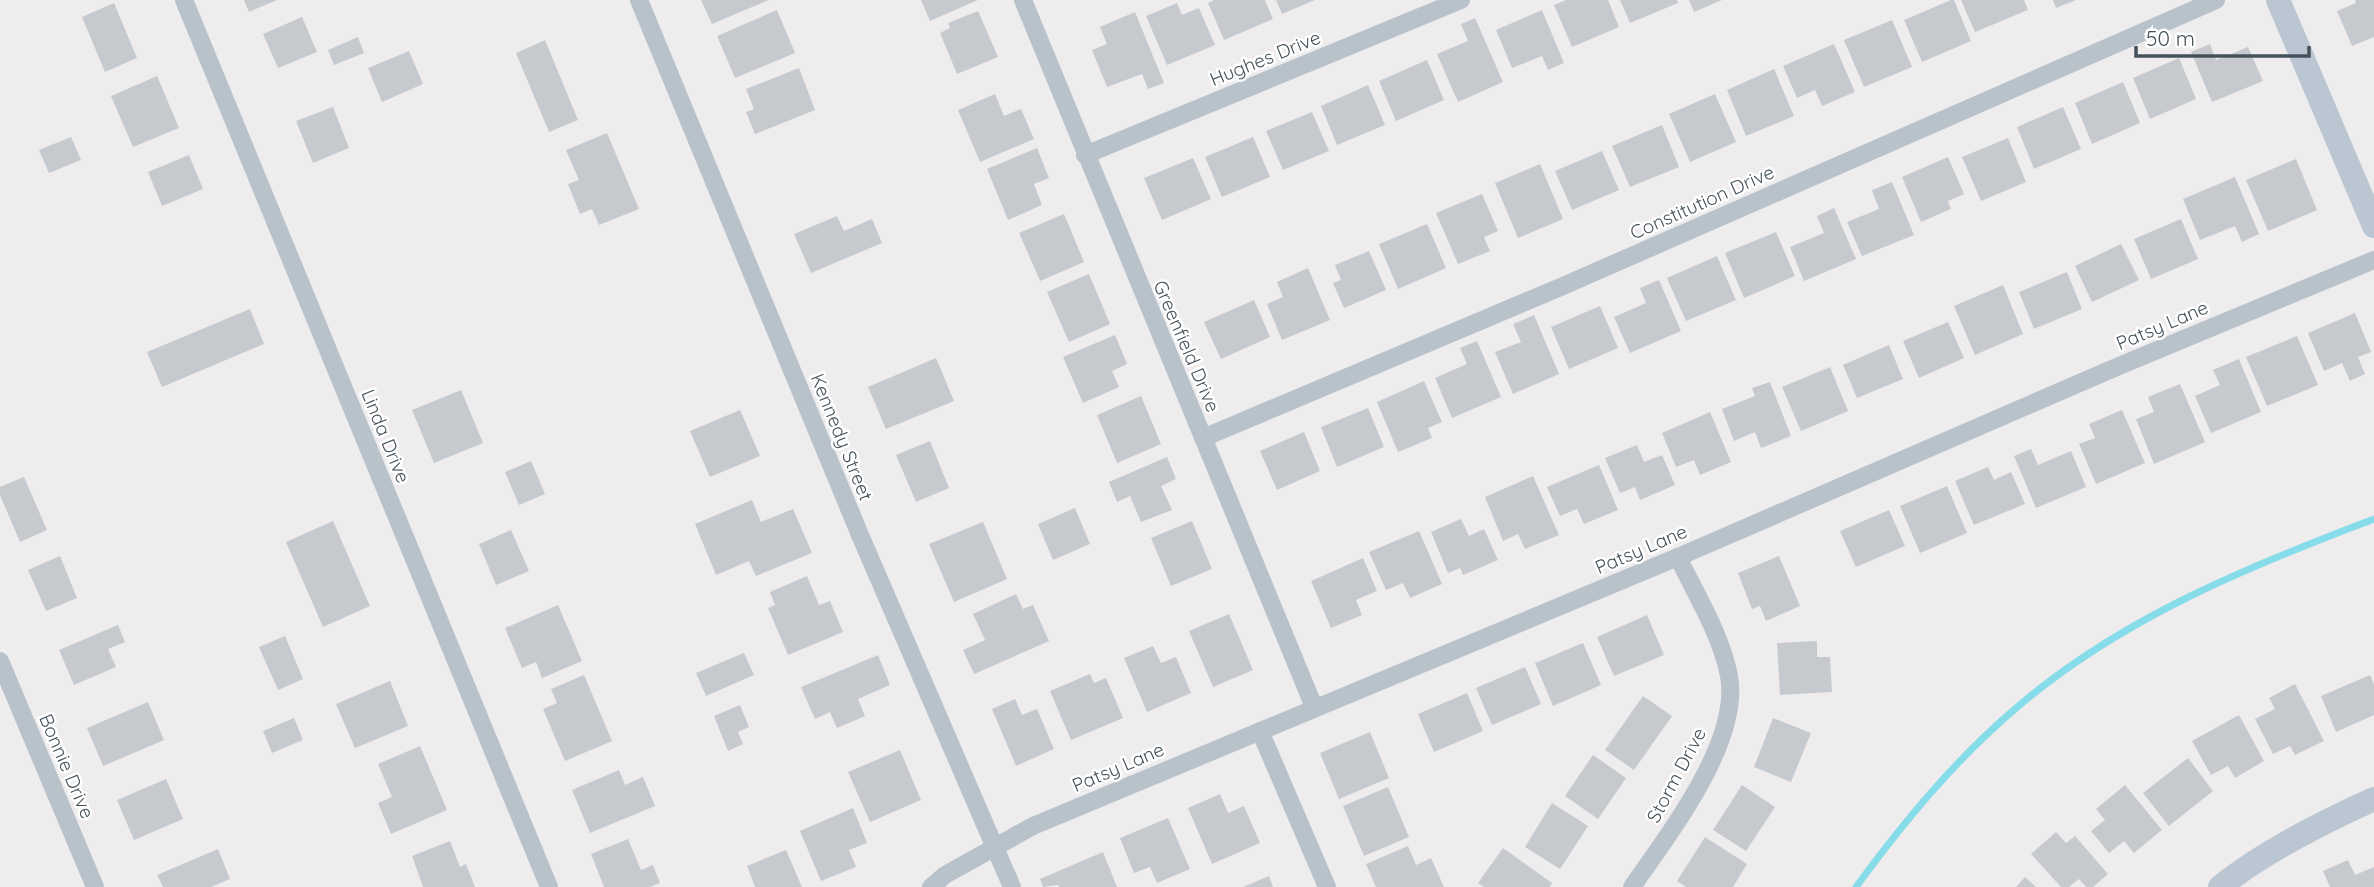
<svg xmlns="http://www.w3.org/2000/svg" width="2374" height="887" font-family="Quicksand,sans-serif">
	<style>
		.lines { fill: none; stroke-linecap: round; stroke-linejoin: round }
		.stream { stroke: #87dcea; stroke-width: 7 }
		.building { fill: #c6cacf }
		.street { stroke: #b8c2ca; stroke-width: 18 }
		.secondary { stroke: #bac6d1; stroke-width: 24 }
		.labels { text-anchor: middle; dominant-baseline: central; stroke-width: 5; stroke-linejoin: round; paint-order: stroke }
		.street-label { font-size: 19px; fill: #45515a; stroke: #fff }
	</style>
	<rect width="100%" height="100%" fill="#efeced"/>
	<g class="lines">
		<path class="stream" d="M1856,887C1903,823 1954,761 2015,709C2119,619 2247,567 2374,519"/>
	</g>
	<g class="building">
		<polygon points="244,0 277,0 249,12"/>
		<polygon points="701,0 769,0 712,24"/>
		<polygon points="921,0 978,0 930,21"/>
		<polygon points="1214,0 1265,0 1273,19 1224,40 1208,3"/>
		<polygon points="1276,0 1315,0 1282,14"/>
		<polygon points="1566,0 1608,0 1619,27 1572,47 1554,5"/>
		<polygon points="1620,0 1677,0 1678,3 1630,23"/>
		<polygon points="1689,0 1722,0 1694,12"/>
		<polygon points="1951,0 1954,0 1971,41 1922,62 1904,20"/>
		<polygon points="1961,0 2024,0 2028,10 1975,32"/>
		<polygon points="2053,0 2076,0 2056,8"/>
		<polygon points="2355,0 2374,0 2374,37 2352,46 2337,11 2356,3"/>
		<polygon points="114,3 137,58 105,72 82,17"/>
		<polygon points="1177,3 1182,15 1199,8 1215,45 1167,65 1146,16"/>
		<polygon points="777,10 795,53 735,78 717,36"/>
		<polygon points="1542,10 1564,63 1548,70 1542,56 1512,68 1496,30"/>
		<polygon points="978,11 998,57 957,74 940,33 950,28 948,23"/>
		<polygon points="1135,12 1164,83 1148,89 1142,74 1107,87 1092,50 1107,44 1100,27"/>
		<polygon points="302,17 317,52 278,68 263,34"/>
		<polygon points="1475,18 1503,82 1458,102 1437,54 1468,41 1461,24"/>
		<polygon points="1892,20 1912,67 1864,87 1844,40"/>
		<polygon points="358,37 364,53 334,65 328,50"/>
		<polygon points="545,40 578,120 549,132 516,53"/>
		<polygon points="1834,44 1855,92 1822,106 1815,90 1797,98 1783,66"/>
		<polygon points="2210,44 2216,60 2248,47 2263,81 2212,102 2191,52"/>
		<polygon points="409,51 423,84 382,102 368,68"/>
		<polygon points="2179,58 2196,99 2150,119 2133,78"/>
		<polygon points="1427,60 1444,100 1396,121 1379,81"/>
		<polygon points="799,68 815,110 755,134 746,112 754,109 746,89"/>
		<polygon points="1774,69 1794,116 1746,136 1727,90"/>
		<polygon points="157,76 179,128 133,147 111,96"/>
		<polygon points="2123,82 2140,123 2092,144 2075,103"/>
		<polygon points="1368,85 1385,125 1337,145 1321,106"/>
		<polygon points="995,94 1004,116 1021,109 1034,139 980,162 958,110"/>
		<polygon points="1715,94 1736,142 1690,162 1669,114"/>
		<polygon points="333,107 349,148 313,163 296,121"/>
		<polygon points="2063,107 2081,149 2034,169 2017,127"/>
		<polygon points="1312,112 1329,151 1283,170 1266,131"/>
		<polygon points="1662,125 1679,167 1630,187 1612,146"/>
		<polygon points="607,133 639,209 599,225 592,209 580,214 568,184 579,180 566,150"/>
		<polygon points="71,137 81,160 49,173 39,150"/>
		<polygon points="1253,137 1270,177 1222,197 1205,157"/>
		<polygon points="2008,138 2026,182 1981,201 1962,157"/>
		<polygon points="1037,148 1049,178 1034,184 1042,205 1008,220 987,169"/>
		<polygon points="1602,151 1619,190 1572,210 1555,171"/>
		<polygon points="189,155 203,189 162,206 148,172"/>
		<polygon points="1948,157 1964,194 1948,201 1951,209 1921,222 1902,177"/>
		<polygon points="1193,158 1211,199 1162,220 1144,178"/>
		<polygon points="2296,159 2317,210 2268,231 2246,180"/>
		<polygon points="1540,164 1563,219 1518,238 1495,183"/>
		<polygon points="2235,177 2259,234 2242,242 2235,226 2200,240 2183,199"/>
		<polygon points="1892,182 1914,235 1862,256 1847,222 1879,209 1872,190"/>
		<polygon points="1482,194 1498,231 1484,237 1490,251 1458,264 1436,213"/>
		<polygon points="1834,208 1856,259 1804,281 1790,247 1824,233 1817,216"/>
		<polygon points="1064,214 1084,262 1040,281 1019,233"/>
		<polygon points="837,216 844,231 872,219 882,243 811,273 794,234"/>
		<polygon points="2181,219 2198,259 2151,279 2134,239"/>
		<polygon points="1427,224 1446,268 1398,289 1379,244"/>
		<polygon points="1776,232 1795,276 1744,298 1725,253"/>
		<polygon points="2121,244 2139,280 2092,302 2075,266"/>
		<polygon points="1369,251 1386,290 1344,308 1333,283 1341,280 1335,265"/>
		<polygon points="1717,256 1736,300 1686,321 1667,278"/>
		<polygon points="1308,268 1330,320 1282,340 1267,304 1283,297 1277,282"/>
		<polygon points="2067,272 2082,309 2034,329 2019,292"/>
		<polygon points="1089,274 1110,324 1069,342 1047,292"/>
		<polygon points="1659,280 1681,331 1630,353 1614,317 1646,303 1640,288"/>
		<polygon points="2003,285 2023,334 1975,355 1954,306"/>
		<polygon points="1254,300 1270,337 1221,359 1204,322"/>
		<polygon points="1600,306 1618,348 1569,369 1551,327"/>
		<polygon points="250,309 264,344 162,387 147,352"/>
		<polygon points="2355,313 2371,352 2358,357 2365,374 2350,381 2342,363 2324,371 2308,333"/>
		<polygon points="1534,315 1559,374 1513,394 1495,352 1521,342 1513,324"/>
		<polygon points="1948,322 1964,358 1919,378 1903,341"/>
		<polygon points="1115,335 1127,364 1112,371 1119,387 1083,403 1063,357"/>
		<polygon points="2297,336 2318,385 2267,406 2246,357"/>
		<polygon points="1477,341 1501,397 1452,418 1435,378 1467,364 1460,348"/>
		<polygon points="1889,345 1903,379 1857,398 1843,365"/>
		<polygon points="936,358 954,401 886,429 868,387"/>
		<polygon points="2239,359 2261,412 2211,433 2195,396 2220,385 2213,370"/>
		<polygon points="1830,367 1848,411 1801,431 1782,387"/>
		<polygon points="1424,381 1442,422 1428,428 1432,438 1398,452 1377,402"/>
		<polygon points="1770,382 1791,436 1761,448 1755,432 1734,441 1722,409 1755,396 1752,388"/>
		<polygon points="2180,384 2205,442 2154,464 2136,419 2154,412 2148,397"/>
		<polygon points="461,390 483,443 434,463 412,410"/>
		<polygon points="1141,396 1161,444 1117,463 1097,415"/>
		<polygon points="1368,408 1384,447 1337,467 1321,427"/>
		<polygon points="740,410 760,456 710,477 690,431"/>
		<polygon points="2122,410 2145,463 2096,484 2079,444 2095,438 2089,424"/>
		<polygon points="1710,412 1731,462 1700,475 1694,460 1676,467 1662,433"/>
		<polygon points="1304,432 1320,471 1277,490 1260,451"/>
		<polygon points="930,441 949,488 916,502 896,455"/>
		<polygon points="1637,445 1644,462 1662,455 1675,485 1640,500 1635,487 1620,493 1605,458"/>
		<polygon points="2031,449 2038,465 2071,451 2086,487 2036,508 2014,456"/>
		<polygon points="1167,457 1176,479 1161,486 1172,510 1141,522 1130,496 1117,502 1109,482"/>
		<polygon points="531,461 545,494 519,505 505,472"/>
		<polygon points="1599,465 1618,510 1584,524 1577,509 1560,516 1547,487"/>
		<polygon points="1988,467 1994,480 2011,472 2025,504 1974,525 1955,481"/>
		<polygon points="1533,476 1559,535 1525,549 1518,534 1503,541 1485,497"/>
		<polygon points="24,477 47,530 20,542 0,495 0,487"/>
		<polygon points="1947,486 1967,533 1920,553 1900,506"/>
		<polygon points="752,500 761,522 793,509 812,553 756,576 749,561 716,575 695,524"/>
		<polygon points="1075,508 1090,544 1053,560 1038,524"/>
		<polygon points="1889,510 1905,546 1856,567 1840,531"/>
		<polygon points="1461,519 1469,536 1484,529 1498,560 1463,575 1460,568 1448,573 1431,532"/>
		<polygon points="333,521 370,606 323,627 286,542"/>
		<polygon points="1192,521 1212,569 1171,586 1151,538"/>
		<polygon points="983,522 1007,579 954,602 929,544"/>
		<polygon points="511,530 529,571 496,585 479,544"/>
		<polygon points="1419,531 1442,584 1410,598 1403,583 1386,590 1369,552"/>
		<polygon points="60,556 77,598 46,611 28,570"/>
		<polygon points="1779,556 1800,606 1766,621 1760,606 1752,609 1738,573"/>
		<polygon points="1363,558 1377,591 1356,600 1362,615 1331,628 1311,581"/>
		<polygon points="807,576 819,605 830,601 843,632 788,655 768,608 775,605 770,592"/>
		<polygon points="1016,594 1023,609 1033,605 1049,641 974,674 963,650 985,640 973,614"/>
		<polygon points="558,605 582,661 542,678 536,662 522,668 505,628"/>
		<polygon points="1229,614 1253,670 1213,687 1189,631"/>
		<polygon points="1647,615 1664,655 1614,676 1597,637"/>
		<polygon points="118,625 125,642 108,649 116,667 74,685 59,650"/>
		<polygon points="285,636 303,679 278,690 259,647"/>
		<polygon points="1817,641 1817,657 1830,657 1832,692 1780,695 1777,643"/>
		<polygon points="1583,643 1601,685 1553,706 1535,663"/>
		<polygon points="1153,646 1161,663 1176,657 1191,693 1147,712 1124,658"/>
		<polygon points="744,653 754,675 706,696 696,673"/>
		<polygon points="878,655 890,685 858,699 865,716 837,728 830,712 815,719 801,687"/>
		<polygon points="1525,667 1541,704 1492,725 1476,688"/>
		<polygon points="1090,674 1094,683 1106,678 1123,718 1071,740 1050,691"/>
		<polygon points="584,675 612,741 565,761 543,709 557,703 551,689"/>
		<polygon points="2370,675 2374,684 2374,715 2336,732 2321,696"/>
		<polygon points="390,681 408,726 355,748 336,704"/>
		<polygon points="2295,684 2324,741 2295,755 2290,746 2273,754 2255,719 2275,709 2269,698"/>
		<polygon points="1467,693 1483,731 1434,752 1418,714"/>
		<polygon points="1643,696 1672,716 1634,770 1605,750"/>
		<polygon points="1015,699 1022,715 1037,709 1054,749 1016,766 992,709"/>
		<polygon points="148,702 164,740 103,766 87,728"/>
		<polygon points="740,705 749,727 738,732 743,744 728,751 714,716"/>
		<polygon points="2239,715 2264,761 2235,778 2228,766 2211,775 2192,741"/>
		<polygon points="294,718 303,740 272,753 263,731"/>
		<polygon points="1773,718 1811,733 1791,782 1754,767"/>
		<polygon points="1370,732 1389,778 1339,799 1320,753"/>
		<polygon points="420,746 447,810 391,834 378,803 392,797 378,764"/>
		<polygon points="900,750 921,800 870,822 848,772"/>
		<polygon points="1593,755 1626,778 1598,819 1565,796"/>
		<polygon points="2188,758 2213,791 2169,826 2143,793"/>
		<polygon points="619,770 625,785 643,777 655,806 590,833 572,790"/>
		<polygon points="166,779 183,819 134,840 117,800"/>
		<polygon points="1742,785 1775,807 1746,851 1713,830"/>
		<polygon points="2125,785 2162,830 2134,853 2124,841 2109,853 2091,831 2105,820 2096,809"/>
		<polygon points="1388,787 1409,837 1364,856 1343,806"/>
		<polygon points="1220,794 1228,813 1244,806 1260,843 1212,864 1188,808"/>
		<polygon points="1552,803 1588,826 1560,869 1525,847"/>
		<polygon points="853,808 867,843 849,850 856,867 821,881 800,831"/>
		<polygon points="1168,818 1190,869 1157,883 1150,867 1134,873 1120,838"/>
		<polygon points="2056,832 2066,843 2075,836 2108,874 2093,887 2086,887 2079,879 2069,887 2061,887 2031,854"/>
		<polygon points="1705,837 1747,864 1733,887 1686,887 1677,881"/>
		<polygon points="628,839 641,870 653,865 660,883 650,887 604,887 591,854"/>
		<polygon points="450,841 460,867 466,864 475,887 423,887 412,856"/>
		<polygon points="1408,846 1416,865 1431,858 1444,887 1376,887 1366,864"/>
		<polygon points="1503,848 1552,883 1550,887 1484,887 1478,883"/>
		<polygon points="218,849 230,879 211,887 163,887 157,875"/>
		<polygon points="786,850 802,887 755,887 747,866"/>
		<polygon points="1103,852 1117,887 1059,887 1058,885 1043,887 1040,879"/>
		<polygon points="2348,860 2355,875 2374,867 2374,887 2330,887 2323,871"/>
		<polygon points="1269,876 1273,887 1243,887"/>
		<polygon points="2025,877 2036,887 2016,887"/>
	</g>
	<g class="lines">
		<g class="street">
			<polyline points="184,0 549,887"/>
			<polyline points="639,0 860,535 1012,887"/>
			<polyline points="1023,0 1314,707"/>
			<polyline points="1085,155 1461,0"/>
			<polyline points="1203,438 1563,286 2216,0"/>
			<polyline points="0,661 95,887"/>
			<polyline points="1260,731 1327,887"/>
			<polyline points="931,887 945,875 1033,826 1678,557 2119,366 2374,260"/>
			<path d="M1632,887C1668,835 1741,742 1729,676C1721,634 1696,595 1678,557"/>
		</g>
		<g class="secondary">
			<polyline points="2278,0 2374,226"/>
			<path d="M2220,887C2262,853 2325,821 2374,799"/>
		</g>
	</g>
	<g class="labels">
		<g class="street-label">
			<text transform="translate(1265 58) rotate(-22)">Hughes Drive</text>
			<text transform="translate(1702 202) rotate(-24)">Constitution Drive</text>
			<text transform="translate(2162 325) rotate(-23)">Patsy Lane</text>
			<text transform="translate(1187 346) rotate(67)">Greenfield Drive</text>
			<text transform="translate(386 436) rotate(68)">Linda Drive</text>
			<text transform="translate(842 437) rotate(68)">Kennedy Street</text>
			<text transform="translate(1641 549) rotate(-23)">Patsy Lane</text>
			<text transform="translate(67 766) rotate(67)">Bonnie Drive</text>
			<text transform="translate(1118 767) rotate(-23)">Patsy Lane</text>
			<text transform="translate(1676 775) rotate(-62)">Storm Drive</text>
		</g>
	</g>
	<path d="M2136 46v10h173v-10" fill="none" stroke="#45515a" stroke-width="3.5"/>
	<text x="2146" y="46" font-size="21" fill="#45515a" stroke="#ffffff" stroke-width="5" paint-order="stroke">50 m</text>
</svg>
